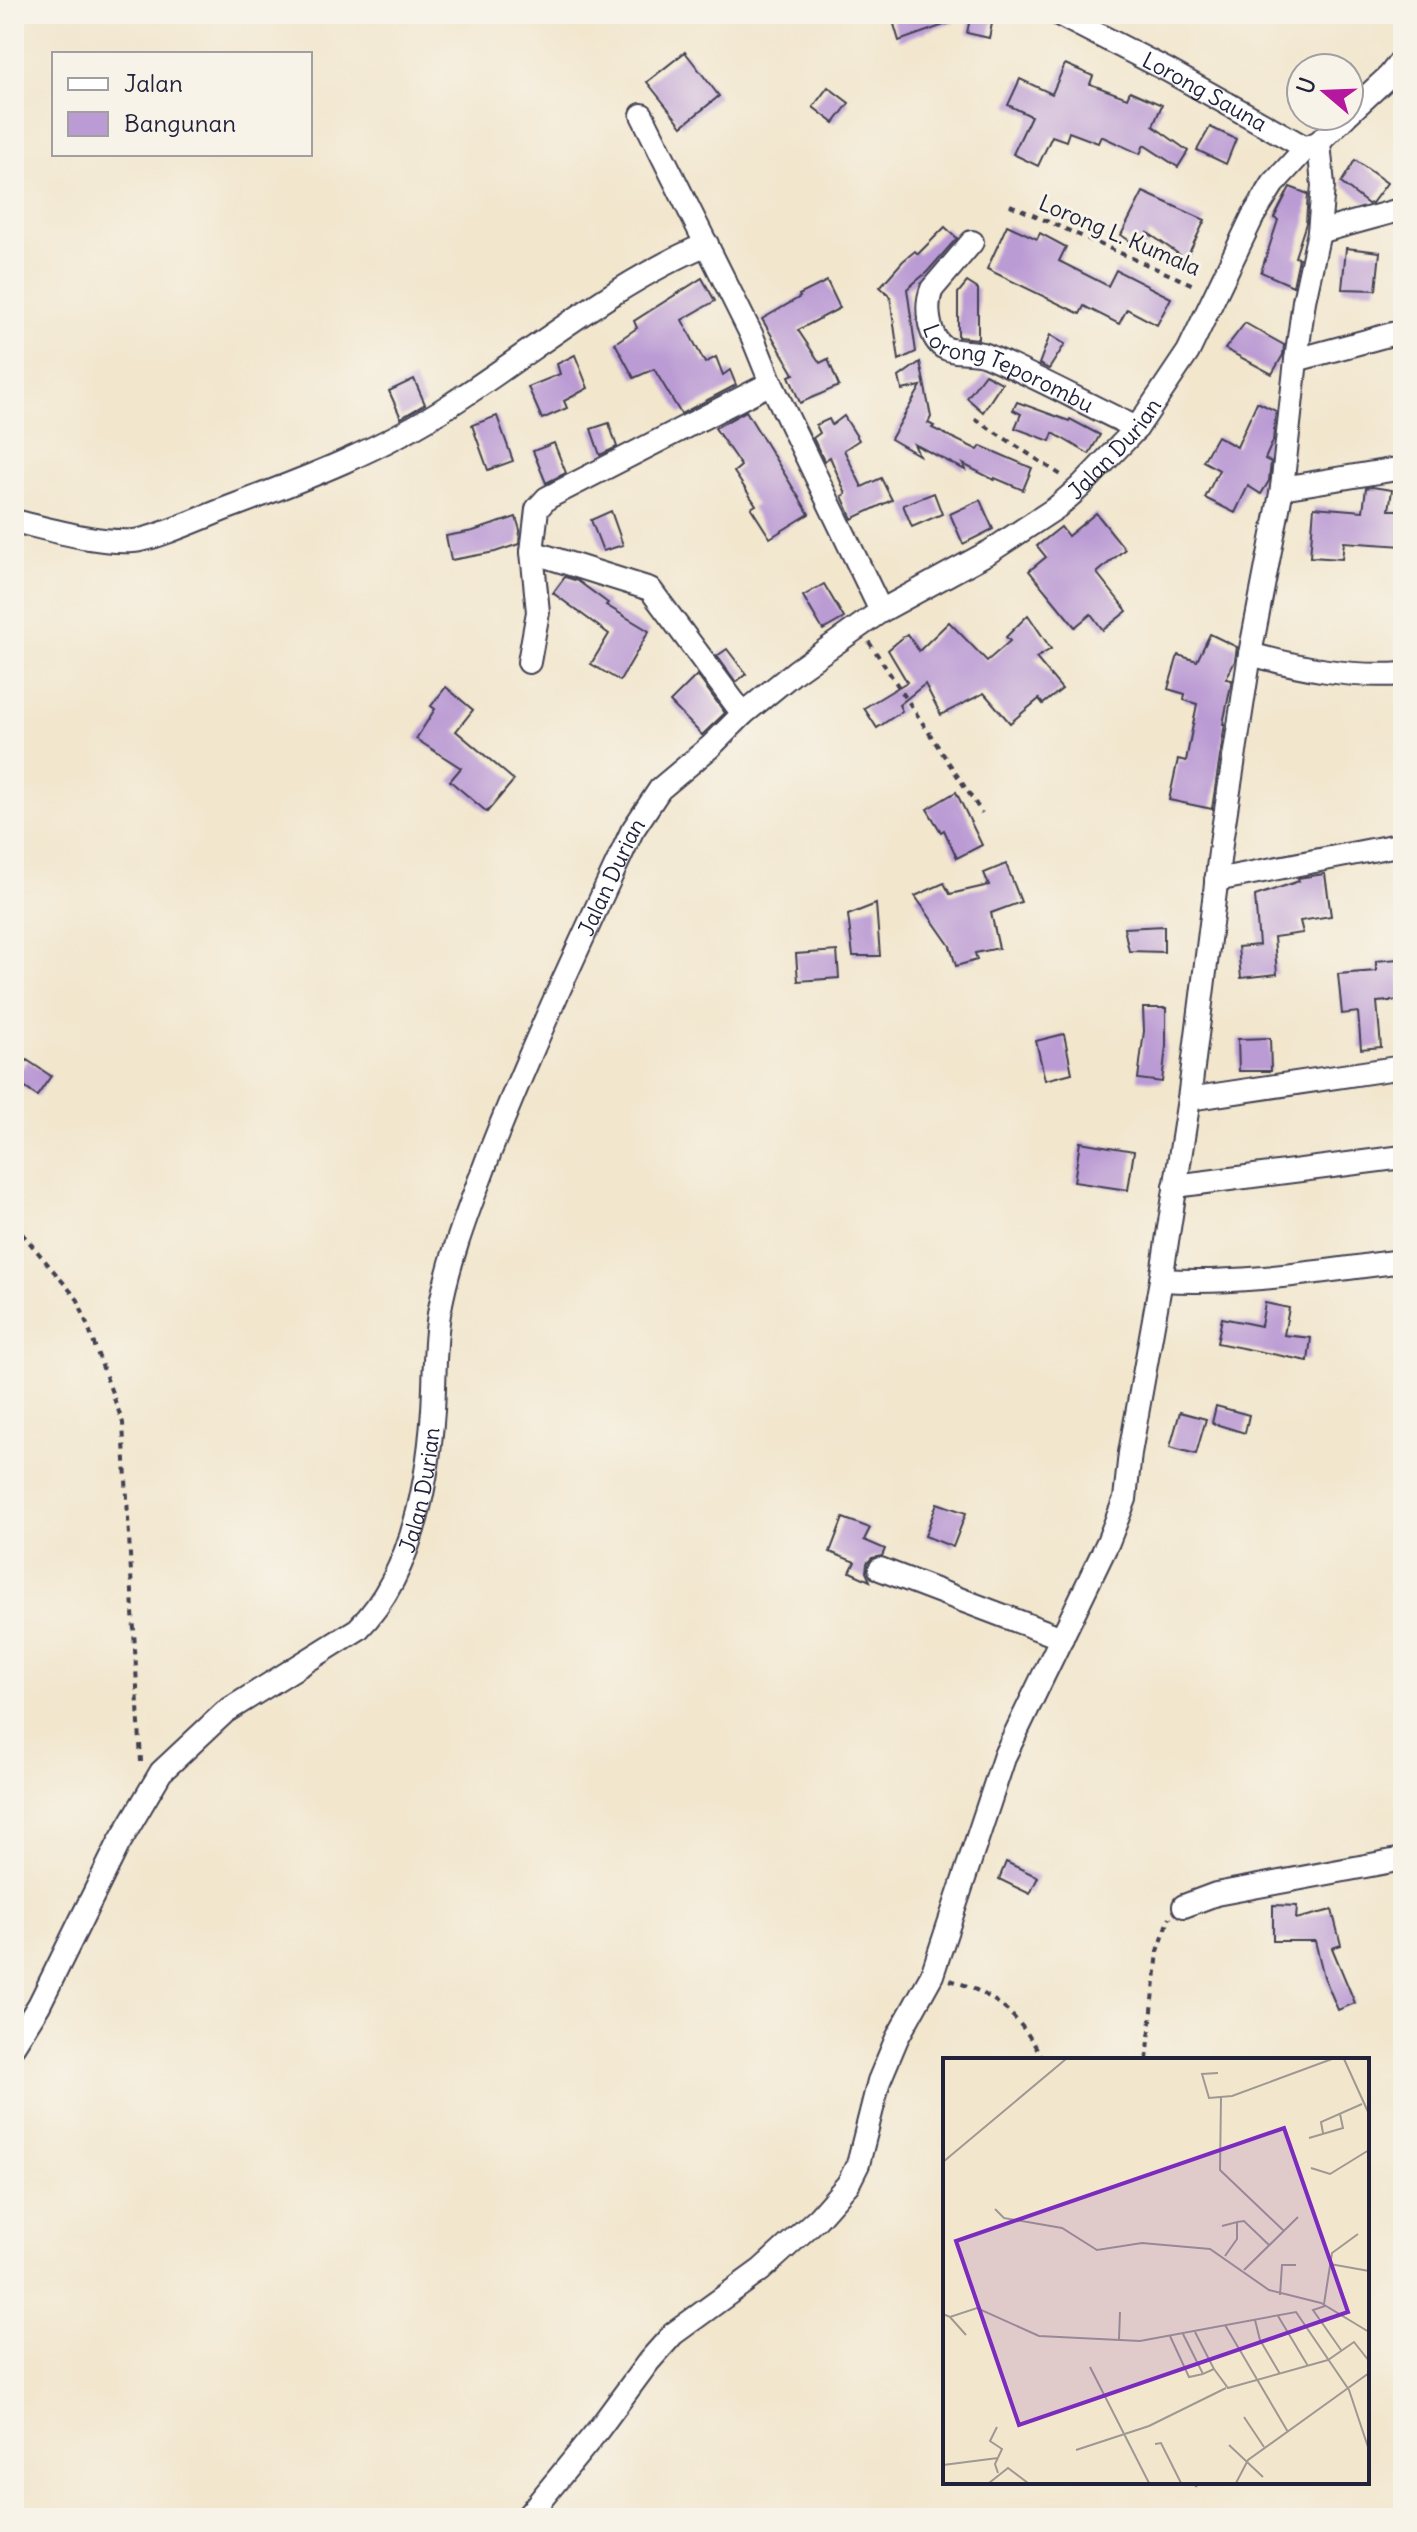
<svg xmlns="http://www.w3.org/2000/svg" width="1417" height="2532" font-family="Delius,sans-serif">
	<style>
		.building { fill: #bb9bd4 }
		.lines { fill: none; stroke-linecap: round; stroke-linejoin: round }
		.street-casing { stroke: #413f51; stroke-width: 26 }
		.path { stroke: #413f51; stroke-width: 4; stroke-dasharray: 6 6; stroke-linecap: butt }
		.street { stroke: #fff; stroke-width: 22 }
		.labels { text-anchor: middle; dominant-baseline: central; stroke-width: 6; stroke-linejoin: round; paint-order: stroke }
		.street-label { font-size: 22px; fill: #22223b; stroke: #f7f3e8 }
		.inset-road { fill: none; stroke: #9f9893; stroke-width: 2 }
		.view { fill: #7b2cbf; fill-opacity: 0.15; stroke: #7b2cbf; stroke-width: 4 }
		.inset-edge { fill: none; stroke: #22223b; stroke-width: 4 }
	</style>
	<rect width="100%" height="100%" fill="#f7f3e8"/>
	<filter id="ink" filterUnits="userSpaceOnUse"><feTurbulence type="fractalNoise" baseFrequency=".0125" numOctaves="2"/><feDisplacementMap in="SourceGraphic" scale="16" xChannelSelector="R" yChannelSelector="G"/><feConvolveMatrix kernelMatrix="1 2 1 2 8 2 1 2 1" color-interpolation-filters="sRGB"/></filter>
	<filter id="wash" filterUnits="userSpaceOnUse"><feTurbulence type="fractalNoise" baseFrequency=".006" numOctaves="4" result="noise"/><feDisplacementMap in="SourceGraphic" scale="32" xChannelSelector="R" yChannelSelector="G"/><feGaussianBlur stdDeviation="1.8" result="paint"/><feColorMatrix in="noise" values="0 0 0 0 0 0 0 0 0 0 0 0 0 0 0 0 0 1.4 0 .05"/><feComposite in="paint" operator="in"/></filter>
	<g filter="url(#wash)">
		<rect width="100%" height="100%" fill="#f2e6cd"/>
		<g id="blocks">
			<g class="building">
				<polygon points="891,14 969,14 969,16 899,41"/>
				<polygon points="971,14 994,14 989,38 967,33"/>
				<polygon points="685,52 719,96 682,126 647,82"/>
				<polygon points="1065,64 1093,76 1090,84 1127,98 1130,91 1162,105 1153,126 1188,151 1178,167 1144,145 1140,154 1101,136 1098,143 1069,132 1066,141 1052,136 1038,166 1013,154 1031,116 1008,105 1020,79 1052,94"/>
				<polygon points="828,87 849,103 834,123 813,107"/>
				<polygon points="1210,127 1236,139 1226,164 1197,150"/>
				<polygon points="1355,160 1387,183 1372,203 1368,204 1341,183"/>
				<polygon points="1290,187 1308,194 1306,223 1295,257 1299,258 1293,286 1261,272 1278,220 1274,218"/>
				<polygon points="1143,192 1205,220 1186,259 1148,233 1145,251 1121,235"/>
				<polygon points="1007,225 1037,239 1040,233 1066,247 1059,261 1108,286 1116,270 1171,298 1157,325 1127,309 1119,324 1084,306 1080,314 987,269"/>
				<polygon points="945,227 957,238 927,272 907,289 916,352 899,360 890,296 880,287 903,261 915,251 918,254"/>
				<polygon points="1346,248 1380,252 1376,290 1342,289"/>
				<polygon points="702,278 715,301 682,320 705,363 716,357 723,375 730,370 736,385 681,414 654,369 634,378 615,343 637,328 634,321"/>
				<polygon points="827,281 840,308 798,330 820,363 828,359 839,386 800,403 789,376 794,374 762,319 800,297 799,295"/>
				<polygon points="967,282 978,289 978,339 958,337 958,293"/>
				<polygon points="1245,323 1284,345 1283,355 1272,374 1225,349"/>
				<polygon points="1050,335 1065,344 1049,369 1039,364"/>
				<polygon points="575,355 588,388 564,401 567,408 542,419 528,387 560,374 557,364"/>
				<polygon points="920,362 931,417 928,423 934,426 932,428 978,450 981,446 1032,468 1023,490 995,478 994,480 963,464 965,470 914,444 919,455 891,439 921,386 902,390 899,377"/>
				<polygon points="985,374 1002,383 983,412 967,398"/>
				<polygon points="414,379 425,404 401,418 389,391"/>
				<polygon points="1017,402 1069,421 1070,419 1100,435 1089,454 1053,433 1050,441 1015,428 1021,414 1013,410"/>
				<polygon points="1257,402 1276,411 1273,441 1265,459 1271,462 1269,481 1261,494 1248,486 1235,513 1205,498 1219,470 1203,461 1217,436 1237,447"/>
				<polygon points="746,411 809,514 770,538 751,508 756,505 734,472 741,466 715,428"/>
				<polygon points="497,416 513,461 488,470 472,425"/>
				<polygon points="844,416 859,440 844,450 862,487 881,478 892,500 852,519 842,496 846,494 830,457 824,461 813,438 820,433 816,425 829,419 832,425"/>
				<polygon points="609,423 617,447 600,455 591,429"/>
				<polygon points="554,443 566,473 546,483 533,451"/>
				<polygon points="1372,487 1392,490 1389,510 1403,510 1403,546 1344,542 1342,559 1310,557 1314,507 1363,511 1366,488"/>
				<polygon points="934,493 942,514 912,527 903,505"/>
				<polygon points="980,500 993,529 963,544 950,514"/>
				<polygon points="611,511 623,545 603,551 591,520"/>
				<polygon points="1096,513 1125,549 1097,573 1127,611 1103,630 1091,614 1075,627 1029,571 1046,557 1037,546 1061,527 1068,536"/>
				<polygon points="516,517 520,530 519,544 495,552 451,560 446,536 473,531"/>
				<polygon points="565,577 578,581 608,603 606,605 649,631 620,681 591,664 609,634 553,593"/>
				<polygon points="824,584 844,618 823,630 803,596"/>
				<polygon points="1028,615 1051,649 1036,658 1062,689 1043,704 1039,699 1010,723 984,693 941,715 925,684 899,705 902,711 877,728 864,708 907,682 888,650 907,634 919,651 949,622 987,661 1010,641 1006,637"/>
				<polygon points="1210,634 1237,647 1235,661 1226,679 1232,680 1223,724 1225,724 1212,809 1169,800 1178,759 1186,761 1197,704 1184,700 1185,694 1168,689 1178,655 1197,661"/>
				<polygon points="727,649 746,674 736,682 717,656"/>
				<polygon points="697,675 725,713 702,735 670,702"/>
				<polygon points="446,687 473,710 456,731 514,780 487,812 450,781 461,768 416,739 435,709 431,706"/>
				<polygon points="956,792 982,845 957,858 944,830 941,832 927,809"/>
				<polygon points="1006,864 1021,902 991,913 999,948 975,953 977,960 956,966 950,946 915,896 944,883 950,894 989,885 984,873"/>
				<polygon points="1325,874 1331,916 1300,921 1303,933 1274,937 1277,974 1241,978 1238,947 1259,945 1255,896 1299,881 1298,878"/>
				<polygon points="876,904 880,956 853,956 848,915"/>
				<polygon points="1164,926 1164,952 1129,951 1124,928"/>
				<polygon points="837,951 839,978 798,981 796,954"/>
				<polygon points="1398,959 1402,1000 1377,1002 1381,1047 1361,1049 1358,1012 1342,1014 1338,974 1376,971 1376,961"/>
				<polygon points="1143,1008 1166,1008 1166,1046 1162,1082 1138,1079 1144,1031"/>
				<polygon points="1064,1034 1072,1073 1045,1080 1036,1041"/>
				<polygon points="1270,1038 1271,1071 1239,1071 1238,1039"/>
				<polygon points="27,1060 51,1076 37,1096 14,1080"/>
				<polygon points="1080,1142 1134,1151 1128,1190 1074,1182"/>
				<polygon points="1265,1303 1289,1308 1284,1335 1311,1338 1308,1361 1217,1343 1222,1318 1261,1326"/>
				<polygon points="1216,1406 1249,1415 1245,1433 1212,1423"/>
				<polygon points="1180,1412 1206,1419 1196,1454 1170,1447"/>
				<polygon points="937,1503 966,1513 953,1547 925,1536"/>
				<polygon points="843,1518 870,1528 864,1540 885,1549 882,1556 872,1558 867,1563 866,1572 870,1581 850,1572 855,1562 830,1552"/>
				<polygon points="1006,1862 1038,1877 1030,1894 999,1879"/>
				<polygon points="1273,1905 1297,1906 1296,1919 1332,1910 1341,1945 1332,1948 1355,2003 1338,2010 1324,1977 1315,1941 1273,1941"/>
			</g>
		</g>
	</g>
	<g filter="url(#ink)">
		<use href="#blocks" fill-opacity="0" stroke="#413f51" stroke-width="2"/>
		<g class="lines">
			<g class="street-casing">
				<g id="street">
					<path id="s1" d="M1058,14L1169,71L1306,148"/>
					<polyline points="1349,113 1390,75 1403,58"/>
					<polyline points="642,115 752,336 771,383 881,611"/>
					<polyline points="1319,142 1323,186 1319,232 1403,209"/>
					<path id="s2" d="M972,242L932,289C925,305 928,336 943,347C955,354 973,350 986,355C1037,377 1086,404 1137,428"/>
					<polyline points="1296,360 1304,301 1319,232"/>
					<polyline points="1282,488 1403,468"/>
					<path d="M14,521C52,530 94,543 133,541C154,540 208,515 230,507C305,479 383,449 450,405C534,351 614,283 707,244"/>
					<polyline points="532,552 537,509 547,498 771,383"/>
					<path d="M1250,654C1301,668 1350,678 1403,674"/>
					<polyline points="529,662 538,612 532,552 650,589 743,714"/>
					<polyline points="1216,880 1403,844"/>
					<polyline points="1189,1099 1403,1067"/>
					<polyline points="1175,1186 1403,1157"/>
					<path d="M1161,1280C1243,1285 1322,1271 1403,1261"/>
					<polyline points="880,1569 1062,1638"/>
					<polyline points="1184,1906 1216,1894 1403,1859"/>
					<path id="s3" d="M14,2045L39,2005L118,1845L161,1772L225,1712L358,1629C412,1575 428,1484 433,1410C435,1378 434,1346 439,1314C449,1257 470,1206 490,1152C533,1043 583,937 632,831L660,789L710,747L743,714L796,671L881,611L989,552L1056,508L1080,487L1137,428L1188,352L1253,216L1273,184L1306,148L1319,142L1346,116"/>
					<polyline points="526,2518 598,2430 649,2361 673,2334 761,2270 818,2218 848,2184 858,2164 879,2081 897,2038 932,1975 1005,1755 1108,1542 1125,1499 1130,1453 1161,1280 1189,1099 1222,836 1250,654 1282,488 1296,360 1403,331"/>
				</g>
			</g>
			<g class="path">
				<polyline points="1010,205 1196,286"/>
				<polyline points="975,419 1061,475"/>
				<polyline points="869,642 982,813"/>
				<polyline points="14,1224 78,1300 123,1423 141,1762"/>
				<path d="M950,1980C996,1994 1021,2017 1043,2060"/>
				<polyline points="1147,2060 1158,1951 1170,1917"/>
				<polyline points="1194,2486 1197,2482"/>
			</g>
			<use href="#street" class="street"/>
		</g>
	</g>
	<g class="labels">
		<g class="street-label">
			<text stroke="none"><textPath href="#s1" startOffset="166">Lorong Sauna</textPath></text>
			<text transform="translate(1120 235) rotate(23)">Lorong L. Kumala</text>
			<text stroke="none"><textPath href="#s2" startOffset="192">Lorong Teporombu</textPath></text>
			<text stroke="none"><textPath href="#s3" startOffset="2030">Jalan Durian</textPath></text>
			<text stroke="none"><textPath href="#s3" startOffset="1358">Jalan Durian</textPath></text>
			<text stroke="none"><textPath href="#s3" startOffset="710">Jalan Durian</textPath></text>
		</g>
	</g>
	<g transform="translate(943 2058)">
		<rect width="426" height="426" fill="#f2e6cd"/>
		<path class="inset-road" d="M401,1L426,56M275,15L259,16L266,40L289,38L389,1M278,40L277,112L341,173M380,75L378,64L419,46M366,80L400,70L397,56M0,104L123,1M368,110L387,116L426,92M52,151L61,160L119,170L154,192L199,185L267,191L326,232L378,245L426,274M294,164L301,163L326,187M279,168L294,164V181L282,198M387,206L426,213M301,212L355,159M337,237L339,207H353M381,246L389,195L415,176M382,248L370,252L398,292M0,256L7,259L34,250L96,278L197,283L353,254L406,332L426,392M335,258L365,308M7,259L23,277M312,262L317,282L337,316M282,267L345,374M240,276L260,316L271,311L252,274M227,278L246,319L260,316M176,281L177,254M147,309L206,425M271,311L285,330L385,302L411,284L426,303M301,359L321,389M54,369L47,383L59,391L52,406L55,415M212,386L218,385L238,425M286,387L320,419M133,392L206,368L283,330M0,407L55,400M46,425L65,410L85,425M293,425L305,402L426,315"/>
		<path class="view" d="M341,70L405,254L76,367L13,183Z"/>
		<rect width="426" height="426" class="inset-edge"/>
	</g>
	<rect width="1417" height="2532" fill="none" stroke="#f7f3e8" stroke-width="48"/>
	<rect x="52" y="52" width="260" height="104" fill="#f7f3e8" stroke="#a29fa3" stroke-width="2"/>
	<rect x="68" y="78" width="40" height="12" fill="#ffffff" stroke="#a29fa3" stroke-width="2"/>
	<text x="124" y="92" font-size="24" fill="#22223b">Jalan</text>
	<rect x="68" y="112" width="40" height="24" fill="#bb9bd4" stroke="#a29fa3" stroke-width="2"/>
	<text x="124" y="132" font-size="24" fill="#22223b">Bangunan</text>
	<g transform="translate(1325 92) rotate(289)"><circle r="38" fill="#f7f3e8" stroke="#a29fa3" stroke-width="2"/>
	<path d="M0-6L14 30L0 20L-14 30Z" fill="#b5179e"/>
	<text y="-12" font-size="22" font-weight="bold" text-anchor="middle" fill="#22223b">U</text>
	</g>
</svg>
